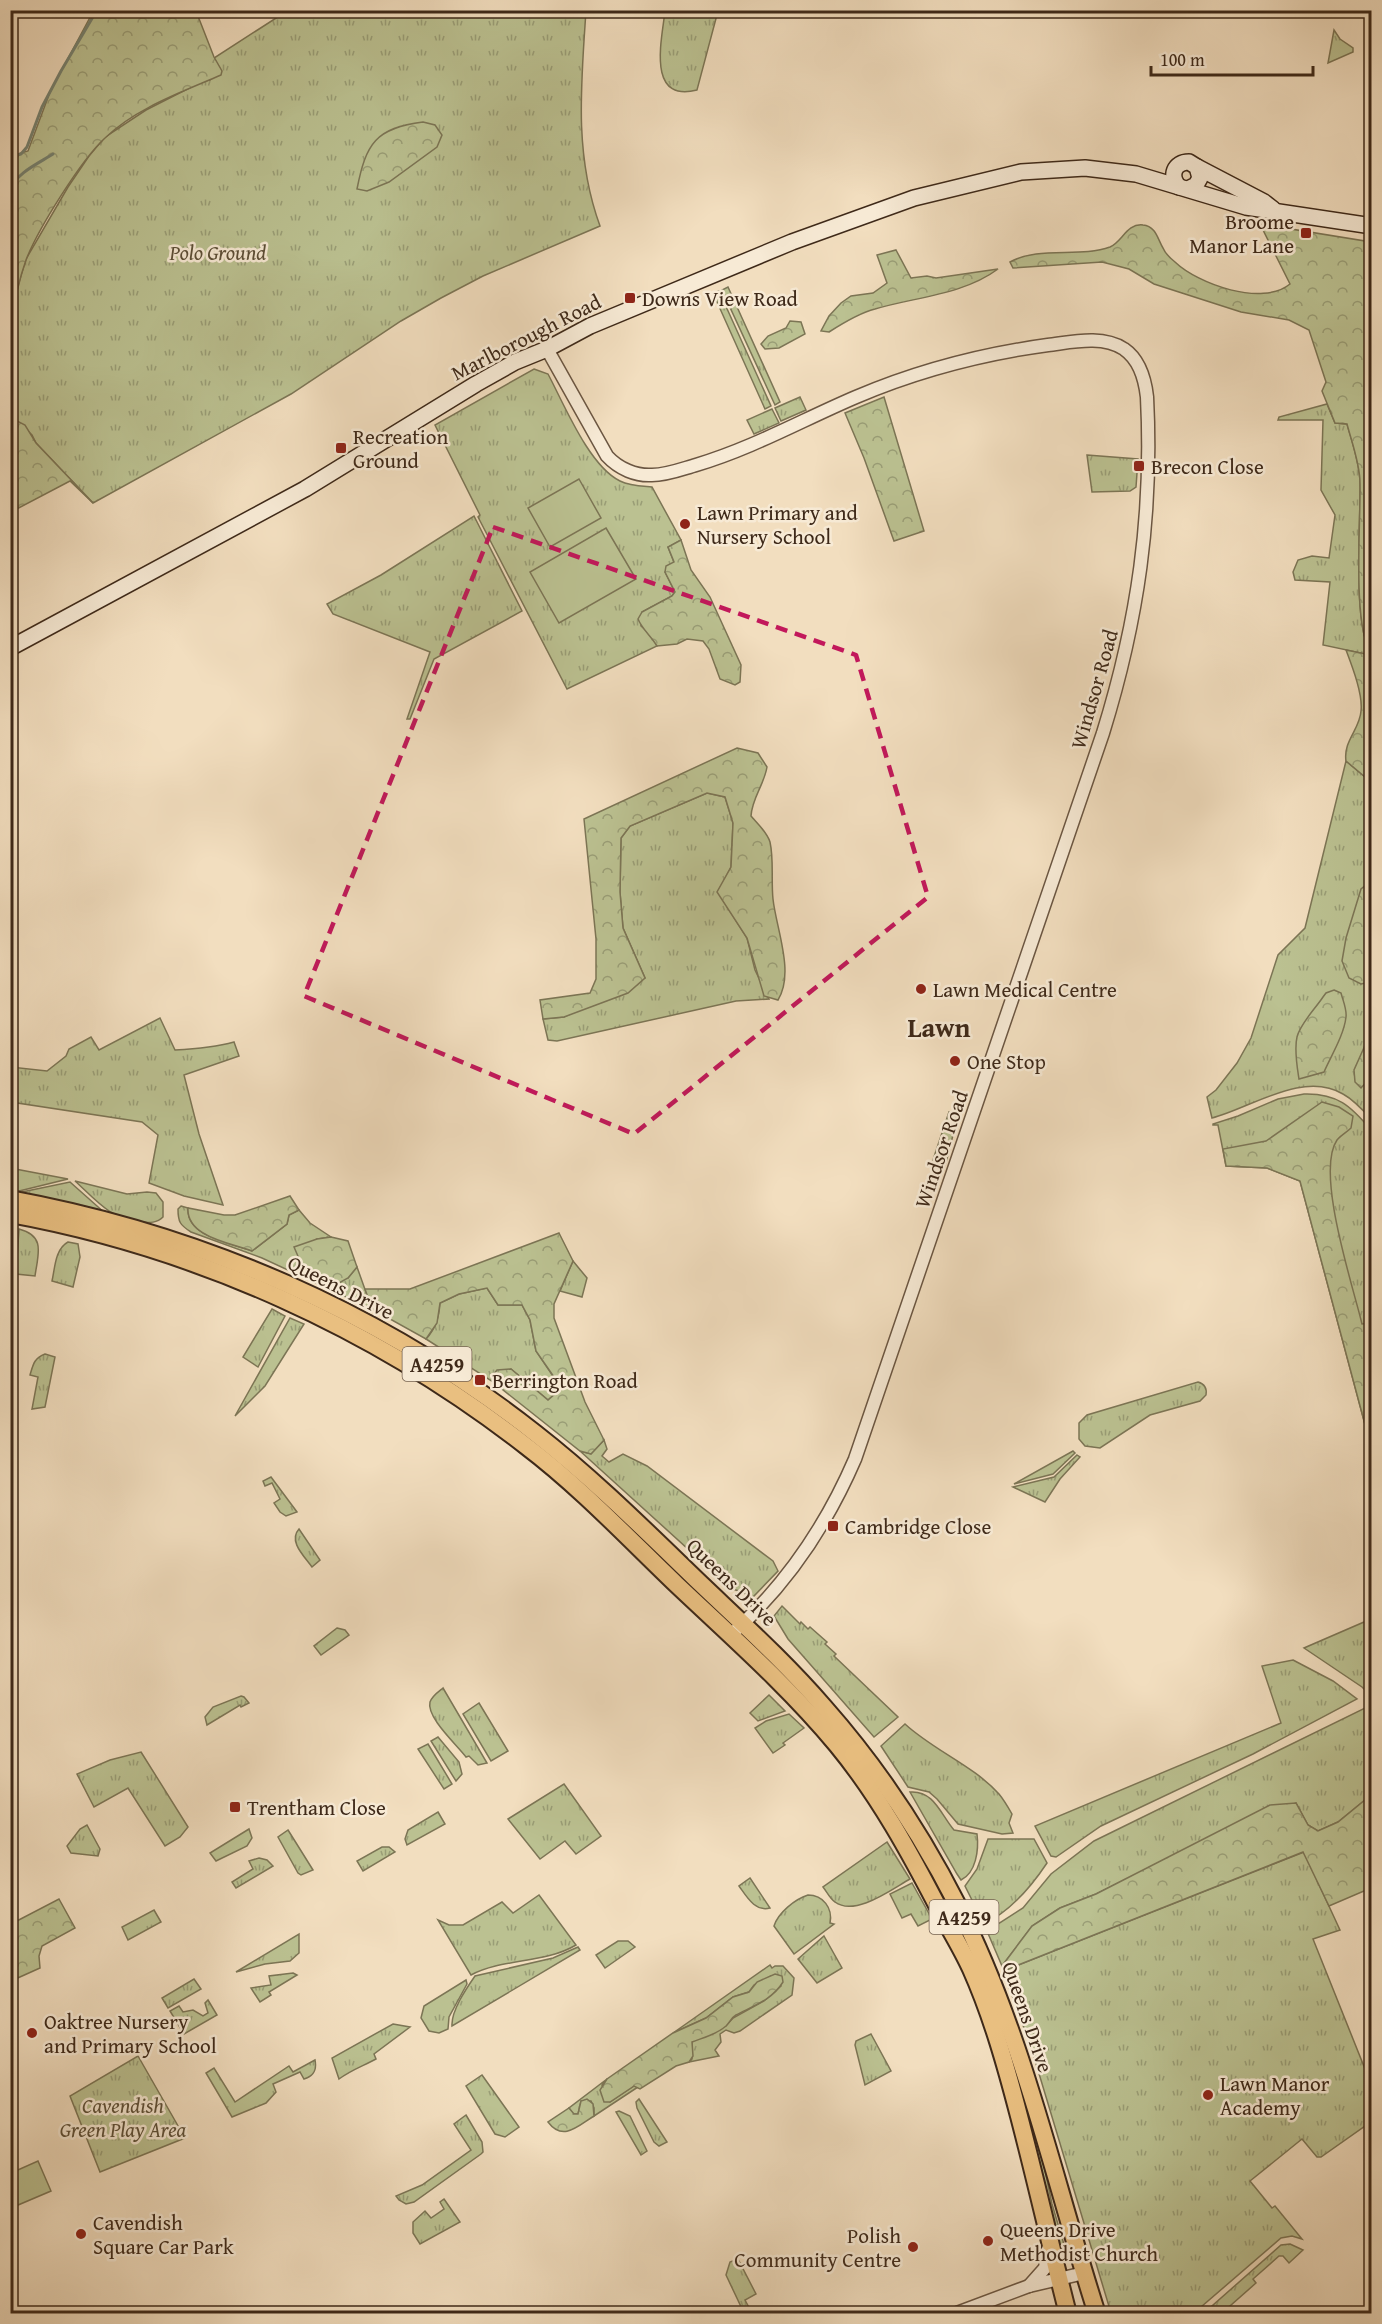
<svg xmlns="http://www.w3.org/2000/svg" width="1382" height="2324" font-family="'Gentium Book Plus',serif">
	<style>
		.grass { fill: url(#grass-tufts); stroke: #7c7555; stroke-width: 1.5 }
		.forest { fill: url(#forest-crowns); stroke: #7c7555; stroke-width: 1.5 }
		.pitch { fill: #bbc191; stroke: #7c7555; stroke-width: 1.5 }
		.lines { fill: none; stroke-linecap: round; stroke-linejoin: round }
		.stream { stroke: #768271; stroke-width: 3 }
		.tertiary-casing { stroke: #6b5642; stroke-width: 15 }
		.secondary-casing { stroke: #3e2919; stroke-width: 18 }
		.primary-casing { stroke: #3e2919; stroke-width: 20 }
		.tertiary { stroke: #f7ead5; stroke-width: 12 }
		.secondary { stroke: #f7ead5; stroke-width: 15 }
		.primary { stroke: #e9bf80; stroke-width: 16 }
		.marked { fill: none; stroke: #c2185b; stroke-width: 4.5; stroke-dasharray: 12 8; stroke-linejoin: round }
		.poi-dot { fill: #8f2418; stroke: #f7ead5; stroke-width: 2 }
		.labels { text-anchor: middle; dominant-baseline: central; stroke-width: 5; stroke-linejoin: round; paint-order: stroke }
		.shield { fill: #f7ead5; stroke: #766351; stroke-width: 1.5 }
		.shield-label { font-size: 20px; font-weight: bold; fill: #3e2919 }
		.poi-label { font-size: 21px; fill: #3e2919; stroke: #f7ead5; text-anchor: start }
		.park-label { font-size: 21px; font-style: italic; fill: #5d4f37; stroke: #f7ead5 }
		.street-label { font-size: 21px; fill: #3e2919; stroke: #f7ead5 }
		.district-label { font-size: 27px; font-weight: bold; fill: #3e2919; stroke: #f7ead5 }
	</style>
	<defs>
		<pattern id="grass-tufts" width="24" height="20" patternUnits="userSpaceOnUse" patternTransform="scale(1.5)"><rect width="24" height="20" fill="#bbc191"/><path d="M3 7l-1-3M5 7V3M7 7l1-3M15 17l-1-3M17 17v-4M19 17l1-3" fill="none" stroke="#999d76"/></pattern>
		<pattern id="forest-crowns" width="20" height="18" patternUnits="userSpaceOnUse" patternTransform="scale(1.5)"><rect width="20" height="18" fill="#bbc191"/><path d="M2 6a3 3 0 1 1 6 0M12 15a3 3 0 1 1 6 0" fill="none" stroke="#999d76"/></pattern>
	</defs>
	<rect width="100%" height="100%" fill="#f2debf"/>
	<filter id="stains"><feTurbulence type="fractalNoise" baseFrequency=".00333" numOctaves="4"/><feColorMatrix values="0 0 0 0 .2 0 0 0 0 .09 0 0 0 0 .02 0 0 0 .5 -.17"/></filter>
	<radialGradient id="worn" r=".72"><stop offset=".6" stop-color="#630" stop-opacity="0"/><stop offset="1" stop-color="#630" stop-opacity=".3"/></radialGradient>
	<g class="grass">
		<path d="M287,11H586C581,85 574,155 600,226L483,276L441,298L401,321L291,394L93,503L36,443L32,435L17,421L11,408V327L17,289L26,259L68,187L89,156L105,137L146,110L203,81L210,80L221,71L214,58Z"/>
		<path d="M665,11H718L697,90C646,103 662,39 665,11Z"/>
		<polygon points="1334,30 1340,39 1353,48 1353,52 1328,63"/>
		<polygon points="728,287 780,402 775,405 722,290"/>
		<polygon points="719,291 771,406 765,409 713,293"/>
		<path d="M534,369L548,374C564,404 589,466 620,481C630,486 640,486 652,487L681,540L668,547L674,562L665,572L675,592L672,596L642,612L641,626L651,635L657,646L567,689L478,517L480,515L435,425Z"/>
		<polygon points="800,397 806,410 781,421 775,408"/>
		<path d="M1327,404L1335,423L1347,424C1352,442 1360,464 1360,483C1361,518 1352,627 1371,652L1370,655L1323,645L1330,582L1295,580L1293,572L1298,560L1312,556L1329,558L1335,515L1321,490L1323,420H1278L1279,417Z"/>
		<polygon points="772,409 779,423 754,434 747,420"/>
		<polygon points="1087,455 1138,459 1136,487 1130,491 1092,492"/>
		<polygon points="474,516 522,611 434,659 410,719 407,719 430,652 333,614 327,604 381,575"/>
		<path d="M1346,761L1371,782V1119C1363,1110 1354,1100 1343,1094C1303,1070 1251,1108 1212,1118L1207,1097L1216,1090L1237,1063L1251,1038L1278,955L1305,928Z"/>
		<polygon points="707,793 725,797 733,823 731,867 718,892 747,938 755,970 769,999 736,1001 557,1041 548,1040 543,1019 564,1017 645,978 623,928 620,892 621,838 630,826"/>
		<path d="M160,1018L175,1050C194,1049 216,1047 234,1042L239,1056L184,1075L199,1134L223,1205L184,1196L149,1183L158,1135L142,1122L11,1102V1067L47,1071L66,1056L69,1049L91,1037L99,1050Z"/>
		<path d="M1304,1094C1337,1093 1351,1106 1371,1130V1447L1300,1181L1267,1168L1226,1166L1218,1125H1213V1124L1238,1116L1278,1099Z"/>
		<polygon points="949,1112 958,1115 946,1163 942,1168 936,1169 931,1166"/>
		<polygon points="10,1168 68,1179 11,1193"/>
		<path d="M75,1181L127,1194L147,1192L156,1193L163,1202V1217C157,1223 150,1223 141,1222C111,1220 96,1200 75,1181Z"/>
		<polygon points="70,1182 106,1214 21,1193 22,1192"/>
		<path d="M181,1206L188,1208C186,1237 231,1243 252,1251L287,1224L289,1215L299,1210L310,1223L331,1237L317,1239L348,1278L357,1267L372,1309L262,1258L191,1232C180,1225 178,1222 178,1209Z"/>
		<path d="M19,1229C46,1236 38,1254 35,1276L16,1274Z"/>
		<path d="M68,1242L78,1244L80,1257L73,1287L52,1281C55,1268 55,1249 68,1242Z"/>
		<polygon points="573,1261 587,1278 582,1297 560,1291"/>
		<path d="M487,1288L498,1305H522L530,1320L536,1351L559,1385L556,1393L548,1400L511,1369L493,1375V1382L426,1339C436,1328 439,1317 440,1303L459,1294Z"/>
		<polygon points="272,1309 285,1316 258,1367 243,1357"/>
		<polygon points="290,1318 304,1324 265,1386 235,1416"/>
		<path d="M45,1354L55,1357L45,1407L32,1409L38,1377L30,1375C33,1365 34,1358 45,1354Z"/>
		<path d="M1198,1382C1205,1384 1207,1389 1206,1395L1200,1401L1150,1415L1100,1448L1085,1446L1079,1439V1423L1087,1415Z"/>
		<polygon points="604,1440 607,1449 602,1456 609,1462 623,1454 647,1466 773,1561 778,1571 753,1597 750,1598 743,1592 732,1589 580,1451 591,1454"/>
		<polygon points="1073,1451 1075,1453 1053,1474 1014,1484"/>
		<polygon points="1077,1455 1080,1457 1060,1479 1045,1502 1013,1487 1054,1477"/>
		<polygon points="271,1477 297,1512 286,1516 280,1512 274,1503 280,1499 272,1483 265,1486 263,1481"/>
		<path d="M299,1529L320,1560L312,1567C304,1556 288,1541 299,1529Z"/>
		<polygon points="782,1606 800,1624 801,1622 808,1629 810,1627 827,1642 825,1644 836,1654 834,1656 898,1717 874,1737 788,1639 774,1616"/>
		<polygon points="1371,1619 1371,1696 1362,1687 1304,1648"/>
		<polygon points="337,1628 345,1630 349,1635 321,1655 314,1646"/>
		<polygon points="1293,1660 1333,1681 1357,1699 1253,1754 1101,1826 1056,1857 1051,1856 1035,1826 1281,1723 1262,1666"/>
		<path d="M443,1688L487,1763L478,1765L469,1756L466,1757C457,1745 426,1717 430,1702C432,1696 438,1692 443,1688Z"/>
		<polygon points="769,1695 785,1711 758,1721 750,1713"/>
		<polygon points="241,1696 244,1697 249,1703 241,1707 240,1705 207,1725 205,1717 213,1707"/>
		<polygon points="479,1703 508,1751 491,1761 463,1714"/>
		<polygon points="1365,1708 1371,1711 1371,1795 1338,1822 1318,1831 1308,1825 1296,1803 1173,1856 1096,1894 1060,1908 1032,1926 1002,1966 987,1931 1023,1908 1051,1874 1094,1841"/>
		<polygon points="789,1714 804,1728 783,1743 785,1745 773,1753 755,1728 766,1721"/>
		<path d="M905,1724C933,1750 974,1766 999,1794C1004,1800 1008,1807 1012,1814L1009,1823L1013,1833L1002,1834L958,1824L937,1799L929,1792L908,1787L881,1746Z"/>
		<polygon points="438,1737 459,1762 462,1774 456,1781 431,1741"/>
		<polygon points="428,1744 452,1784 444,1789 418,1749"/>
		<polygon points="141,1752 188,1827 180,1837 165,1846 128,1788 94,1807 77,1774 110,1760"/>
		<polygon points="564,1784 601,1836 576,1854 565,1841 540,1859 508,1819"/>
		<path d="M910,1792C934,1790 941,1815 954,1830L977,1834C979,1850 976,1873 961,1880L957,1874Z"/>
		<polygon points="438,1812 445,1824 407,1845 405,1839 408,1830"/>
		<polygon points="87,1825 100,1849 98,1856 71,1853 67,1846 80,1829"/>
		<polygon points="249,1829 252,1838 247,1846 216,1861 210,1853"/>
		<polygon points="288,1830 313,1870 301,1875 298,1873 278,1837"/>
		<path d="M988,1839H1034L1047,1863C1031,1887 1011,1911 984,1924L965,1886L977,1869Z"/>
		<path d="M887,1842L910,1879C892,1889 855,1917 835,1902C830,1899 827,1892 823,1887Z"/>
		<polygon points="382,1847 389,1847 395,1852 363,1871 357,1861"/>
		<polygon points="1304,1852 1340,1930 1313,1939 1371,2084 1372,2121 1321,2157 1317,2157 1302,2139 1250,2181 1272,2208 1275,2206 1302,2239 1292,2236 1281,2238 1201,2307 1196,2313 1111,2313 1031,2047 1003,1971"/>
		<polygon points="259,1858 267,1860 273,1866 236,1888 232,1882 253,1869 249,1861"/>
		<path d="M750,1878L770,1908C755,1912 747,1897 739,1886Z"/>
		<polygon points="912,1883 932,1919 918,1926 911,1914 902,1918 890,1894"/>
		<path d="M539,1895L576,1945C544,1964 503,1958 471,1975L438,1920L449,1925H463L502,1902L513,1913Z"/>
		<path d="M808,1895C823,1895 833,1908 830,1923L834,1924L794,1954L774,1926C778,1913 795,1899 808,1895Z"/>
		<polygon points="154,1910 161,1922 128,1940 122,1927"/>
		<polygon points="962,1926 989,1988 1038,2137 1052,2204 1068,2258 1062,2259 954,1929"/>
		<polygon points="299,1934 299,1953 290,1961 265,1964 236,1972"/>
		<polygon points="824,1936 842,1968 817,1983 798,1959"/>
		<polygon points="618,1941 628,1941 635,1947 605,1968 596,1955"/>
		<path d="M578,1947L580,1950L452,2026C451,2011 466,1989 475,1976L553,1958Z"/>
		<polygon points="770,1965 772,1968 775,1966 783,1966 794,1978 792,1995 740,2031 734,2033 726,2030 720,2034 721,2042 715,2050 719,2056 689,2062 692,2059 692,2042 694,2040 726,2026 733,2018 764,2001 781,1986 771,1976 754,1985 749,1992 733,1997 706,2018 673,2033"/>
		<polygon points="293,1973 297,1975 269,1992 271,1995 260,2002 251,1988 271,1985 269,1976"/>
		<polygon points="194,1979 201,1989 168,2008 162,1998"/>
		<polygon points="466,1980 467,1984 449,2017 448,2029 439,2033 429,2031 421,2018 424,2006"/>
		<polygon points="208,2000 217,2015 184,2034 170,2011 179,2006 183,2012 193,2010 203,2016 208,2013 205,2003"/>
		<path d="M393,2024L410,2027L374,2054L376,2059C363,2066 351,2070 339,2079L332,2058Z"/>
		<polygon points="871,2034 891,2071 865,2085 855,2045 856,2041"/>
		<polygon points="138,2056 185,2138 100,2172 70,2096"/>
		<path d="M315,2060C317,2070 314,2076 304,2079L300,2072L273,2084L276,2092L266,2103L232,2117L206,2073L214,2068L235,2102L289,2066L293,2072Z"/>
		<polygon points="482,2075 519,2127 505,2137 495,2134 466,2086"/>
		<polygon points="607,2079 602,2085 610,2102 634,2086 638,2087 594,2116 594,2108 591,2101 581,2101 578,2114 573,2114 569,2108"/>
		<polygon points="639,2099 667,2142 659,2146 654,2142 637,2108 636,2102"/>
		<polygon points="619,2111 630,2116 647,2151 641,2155 616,2112"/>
		<polygon points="466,2115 482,2142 483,2152 481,2154 414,2202 406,2204 399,2200 396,2196 422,2185 471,2150 454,2124"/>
		<polygon points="444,2199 460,2222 420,2244 413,2233 413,2222 425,2211 431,2218 444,2209 440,2202"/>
		<polygon points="1290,2244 1303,2250 1289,2263 1283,2256 1279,2256 1253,2279 1256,2283 1222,2313 1204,2313 1281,2245"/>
		<polygon points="738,2259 756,2294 745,2300 752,2313 744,2313 726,2275 730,2262"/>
	</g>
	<g class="forest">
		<path d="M94,10L196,11L214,57L222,71L221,75C182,92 136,108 105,138C81,160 38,229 26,260C18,282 14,304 11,327V156L28,151L50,92Z"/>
		<path d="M423,122L435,125L442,135L437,147L389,182L367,191L357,189C366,143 376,128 423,122Z"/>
		<path d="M1260,224L1371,242V330L1366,344L1372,353L1371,782L1346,761C1343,741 1360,729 1361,711C1363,694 1352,666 1346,650L1370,655L1371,652C1352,626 1361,519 1360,483C1360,464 1352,443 1347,424L1335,423L1322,391L1326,382L1309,330L1289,320L1241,312L1154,284L1129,269L1102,262L1013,268L1010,262C1039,246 1080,258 1110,247C1122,242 1127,223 1143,225C1156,226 1158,240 1163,248C1165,253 1170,258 1175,262C1198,284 1262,307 1290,284Z"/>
		<path d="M896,250L911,278L927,276L936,278L998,269C963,295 915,297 875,309C859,313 843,323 829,332L821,331L829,316L841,303L851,296L873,293L887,283L877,255Z"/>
		<polygon points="790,321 801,322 805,334 779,348 765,349 761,344 768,336 786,328"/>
		<polygon points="884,397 924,531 894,541 864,458 845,413"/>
		<polygon points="11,408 17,421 25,425 36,443 93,503 70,481 11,512"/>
		<path d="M681,540L691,570L710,597L741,665L740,682L735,685L720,679L709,649L703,641L687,639L677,644L657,646C651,636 642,629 638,619L642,612L672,596L675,592L665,572L666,566L674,562L668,547Z"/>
		<path d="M737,748L758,753L767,767C764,785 752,798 751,816C758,824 767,832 770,842C774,860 771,880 773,899C776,928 795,973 778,1000L764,996L747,938L717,892L731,867L733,823L725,797L707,793L630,826L621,838L620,892L623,928L645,978L628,993L564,1017L543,1019L540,1000L590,993L596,979V939L584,819Z"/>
		<polygon points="1371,881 1371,982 1361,984 1349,978 1342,961 1346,938 1361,889"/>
		<path d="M1334,990L1341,993C1343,1001 1347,1009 1346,1017C1344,1035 1331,1056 1324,1072L1299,1079C1297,1066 1294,1050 1297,1037C1300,1024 1315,1009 1323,997L1326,993Z"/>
		<polygon points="1371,1032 1371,1077 1361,1088 1355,1082 1354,1070"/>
		<path d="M1322,1102L1339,1107L1353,1116L1351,1128C1347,1132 1340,1136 1337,1140C1315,1172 1353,1286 1362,1324L1371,1323V1447L1300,1181L1267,1168L1226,1166L1223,1149L1266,1141Z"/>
		<path d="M290,1196L299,1210L289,1215L287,1224L252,1251C231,1243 186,1237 188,1208L224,1215H235Z"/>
		<polygon points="559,1233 573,1261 554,1304 554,1318 585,1402 604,1440 591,1454 580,1451 493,1382 493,1375 497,1370 511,1369 548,1400 556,1393 559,1384 536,1351 530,1320 522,1305 498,1305 487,1288 459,1294 440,1303 437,1323 426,1339 372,1309 365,1289 410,1289"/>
		<polygon points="331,1237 348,1241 357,1267 348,1278 330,1288 304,1270 294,1247 317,1239"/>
		<polygon points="1371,1795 1371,1888 1329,1906 1303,1852 1003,1971 1002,1966 1032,1926 1060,1908 1096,1894 1270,1805 1296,1803 1308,1825 1318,1831 1338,1822"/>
		<polygon points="59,1899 75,1928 42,1946 39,1956 40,1968 11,1981 11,1924"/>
		<path d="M775,1974L782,1976L783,1982C772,2000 753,2006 736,2015C731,2018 730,2022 726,2026C716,2035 702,2038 692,2042L693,2056L689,2062L676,2066L640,2089L634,2086L610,2102H604L600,2090L607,2079L673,2033L706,2018L733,1997L749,1992L757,1982Z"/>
		<path d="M587,2099L593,2104L594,2116C578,2126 563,2142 548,2122L569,2108L574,2114H578L581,2101Z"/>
	</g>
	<g class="pitch">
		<polygon points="579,479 601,518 550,547 528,508"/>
		<polygon points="606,528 636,579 559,623 530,572"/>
		<polygon points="38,2161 51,2191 11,2208 11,2173"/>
	</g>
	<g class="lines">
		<g class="stream">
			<polyline points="10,157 21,154 27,147 42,107 61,71 97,10"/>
			<path d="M10,190C16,173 39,163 53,154"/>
		</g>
		<g class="tertiary-casing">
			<g id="tertiary">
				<path d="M547,349L607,456C619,469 636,476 652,475C667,475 682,469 696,465C753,448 802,420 856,397C917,371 982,354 1048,345C1073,342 1102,335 1124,349C1140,360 1145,379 1147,397C1153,515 1138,620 1103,733L855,1459C827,1524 789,1581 737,1629"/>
				<polyline points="1029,2286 1045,2268 1048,2249"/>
				<polyline points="954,2314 1029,2286 1084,2273"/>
			</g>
		</g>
		<g class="secondary-casing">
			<g id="secondary">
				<polyline points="1197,167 1264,202 1273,209"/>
				<path d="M1179,187C1169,176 1174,162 1189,162L1197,167L1200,178L1196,185L1188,189"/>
				<polyline points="10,648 305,489 476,384 515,362 547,349 590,326 792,242 914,198 1021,172 1085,168 1136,174 1246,207 1372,226"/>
			</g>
		</g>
		<g class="primary-casing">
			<g id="primary">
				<path d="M10,1199C201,1234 383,1313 535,1433C594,1479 647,1532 701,1584C743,1624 786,1663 824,1707C877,1767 922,1835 958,1906C1023,2034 1053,2177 1097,2314"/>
				<path d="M10,1214C197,1248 376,1329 526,1446C580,1487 627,1537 676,1584C731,1636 789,1687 837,1745C879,1796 910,1853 940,1911C950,1930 962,1949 971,1969C992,2016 1006,2066 1019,2116C1036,2181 1051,2248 1068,2314"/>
			</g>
		</g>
		<use href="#tertiary" class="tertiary"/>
		<use href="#secondary" class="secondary"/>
		<use href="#primary" class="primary"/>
	</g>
	<path class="marked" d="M493,527L856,655L928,897L634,1134L304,996Z"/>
	<g class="poi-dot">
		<rect x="1300" y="227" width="12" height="12" rx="3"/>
		<rect x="624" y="292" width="12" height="12" rx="3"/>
		<rect x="335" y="442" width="12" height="12" rx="3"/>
		<rect x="1133" y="460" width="12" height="12" rx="3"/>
		<circle cx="685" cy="524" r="6"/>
		<circle cx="921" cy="989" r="6"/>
		<circle cx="955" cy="1061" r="6"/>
		<rect x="474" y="1374" width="12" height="12" rx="3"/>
		<rect x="827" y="1520" width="12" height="12" rx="3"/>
		<rect x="229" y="1801" width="12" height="12" rx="3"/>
		<circle cx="32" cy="2033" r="6"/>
		<circle cx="1208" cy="2095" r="6"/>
		<circle cx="81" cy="2234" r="6"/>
		<circle cx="988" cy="2241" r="6"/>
		<circle cx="913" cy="2247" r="6"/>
	</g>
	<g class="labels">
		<g class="shield">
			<rect x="402.5" y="1347" width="69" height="34" rx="4.5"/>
			<rect x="929.5" y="1900" width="69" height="34" rx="4.5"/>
		</g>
		<g class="shield-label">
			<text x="437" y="1364">A4259</text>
			<text x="964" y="1917">A4259</text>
		</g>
		<g class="poi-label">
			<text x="1294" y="221" text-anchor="end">Broome<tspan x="1294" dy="24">Manor Lane</tspan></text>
			<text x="642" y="298">Downs View Road</text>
			<text x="353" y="436">Recreation<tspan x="353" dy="24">Ground</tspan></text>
			<text x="1151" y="466">Brecon Close</text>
			<text x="697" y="512">Lawn Primary and<tspan x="697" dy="24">Nursery School</tspan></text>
			<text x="933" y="989">Lawn Medical Centre</text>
			<text x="967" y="1061">One Stop</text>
			<text x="492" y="1380">Berrington Road</text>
			<text x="845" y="1526">Cambridge Close</text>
			<text x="247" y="1807">Trentham Close</text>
			<text x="44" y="2021">Oaktree Nursery<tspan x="44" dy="24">and Primary School</tspan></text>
			<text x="1220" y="2083">Lawn Manor<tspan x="1220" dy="24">Academy</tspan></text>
			<text x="93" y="2222">Cavendish<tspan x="93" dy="24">Square Car Park</tspan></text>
			<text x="1000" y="2229">Queens Drive<tspan x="1000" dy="24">Methodist Church</tspan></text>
			<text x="901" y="2235" text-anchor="end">Polish<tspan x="901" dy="24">Community Centre</tspan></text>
		</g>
		<g class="park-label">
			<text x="218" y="252">Polo Ground</text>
			<text x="123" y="2105">Cavendish<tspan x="123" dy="24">Green Play Area</tspan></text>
		</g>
		<g class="street-label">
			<text transform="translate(526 337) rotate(-27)">Marlborough Road</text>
			<text transform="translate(1094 689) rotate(-74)">Windsor Road</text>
			<text transform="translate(941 1149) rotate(-71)">Windsor Road</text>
			<text transform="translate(341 1287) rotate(27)">Queens Drive</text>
			<text transform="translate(732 1582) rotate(44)">Queens Drive</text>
			<text transform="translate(1028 2017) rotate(71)">Queens Drive</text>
		</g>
		<g class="district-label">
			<text x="939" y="1027">Lawn</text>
		</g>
	</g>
	<rect width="1382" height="2324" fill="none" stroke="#f2debf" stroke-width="36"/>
	<rect x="12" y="12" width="1358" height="2300" fill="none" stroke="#3e2919" stroke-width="3"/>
	<rect x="18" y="18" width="1346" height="2288" fill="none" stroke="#3e2919" stroke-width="1.5"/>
	<path d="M1151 66v9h162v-9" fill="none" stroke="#3e2919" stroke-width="3"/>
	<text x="1160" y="66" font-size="18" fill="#3e2919" stroke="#f7ead5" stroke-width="4.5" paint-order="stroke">100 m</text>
	<rect width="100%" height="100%" filter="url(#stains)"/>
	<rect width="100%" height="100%" fill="url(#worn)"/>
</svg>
